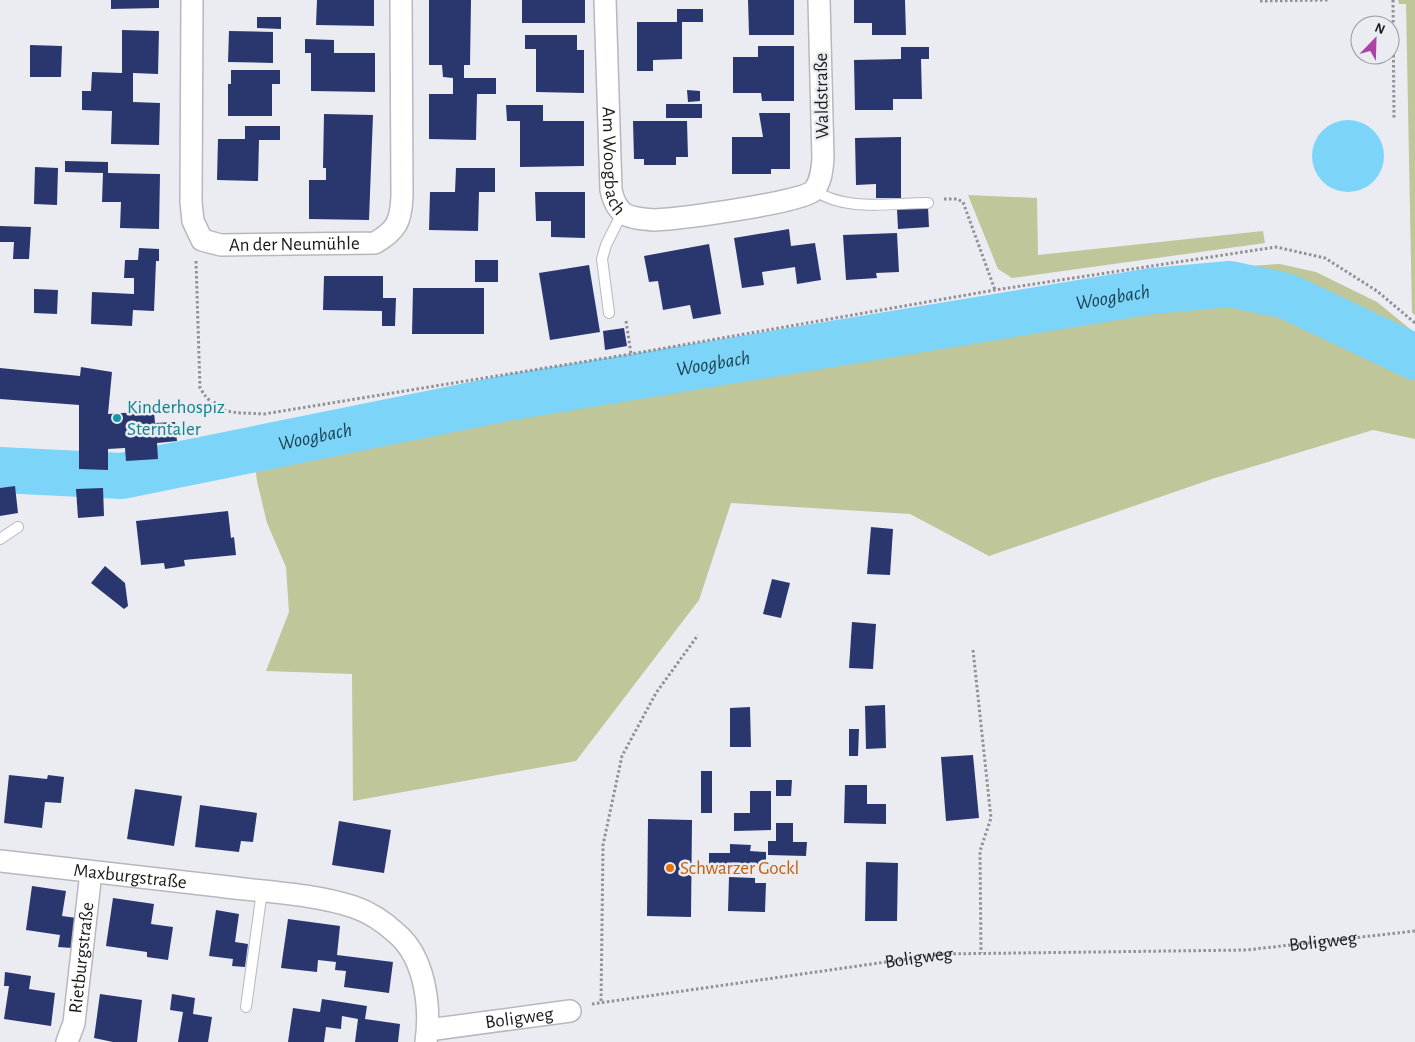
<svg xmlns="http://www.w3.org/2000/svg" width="1415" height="1042" font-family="'Alegreya Sans',sans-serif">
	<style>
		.green { fill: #bfc69a }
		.water { fill: #7cd4f8 }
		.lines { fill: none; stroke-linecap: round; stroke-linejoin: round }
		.river { stroke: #7cd4f8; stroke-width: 46 }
		.building { fill: #2a376f }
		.service-casing { stroke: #b7b8bd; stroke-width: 12 }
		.minor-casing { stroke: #b7b8bd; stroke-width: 24 }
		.path { stroke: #909095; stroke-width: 3; stroke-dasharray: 2.5 2.5; stroke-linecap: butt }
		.service { stroke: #fff; stroke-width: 10 }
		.minor { stroke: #fff; stroke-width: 21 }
		.culture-dot { fill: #0f9aa8; stroke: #ebecf2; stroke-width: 2 }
		.food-dot { fill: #e8710a; stroke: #ebecf2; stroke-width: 2 }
		.labels { text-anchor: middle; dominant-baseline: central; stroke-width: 5; stroke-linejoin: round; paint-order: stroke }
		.street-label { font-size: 19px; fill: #1b1b1d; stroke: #ebecf2 }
		.culture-label { font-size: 19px; fill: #0d838f; stroke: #ebecf2; text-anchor: start }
		.food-label { font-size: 19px; fill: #c56008; stroke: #ebecf2; text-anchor: start }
		.water-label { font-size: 20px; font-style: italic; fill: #173e4d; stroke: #ebecf2 }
	</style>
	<rect width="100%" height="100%" fill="#ebecf2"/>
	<g class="green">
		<polygon points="1398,0 1415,0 1415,315 1412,313 1406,4 1399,4"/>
		<polygon points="968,195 1037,198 1038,255 1263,231 1265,243 1012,278 998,269"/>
		<polygon points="1280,264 1316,272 1377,302 1415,333 1415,439 1373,430 1215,478 989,556 910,514 731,503 699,600 576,761 353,801 352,674 266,671 289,612 286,567 267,523 257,481 251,431 641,359 1183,270"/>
	</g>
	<circle class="water" cx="1348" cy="156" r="36"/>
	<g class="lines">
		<path class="river" id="s1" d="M0,470L122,476L512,397L1152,291L1230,284L1286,296L1415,357"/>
	</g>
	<g class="building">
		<polygon points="111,0 159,0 159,8 111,9"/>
		<polygon points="317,0 374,0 374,26 316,25"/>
		<polygon points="429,0 471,0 470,65 464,65 464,78 496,78 496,94 477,94 476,140 429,139 429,94 453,94 453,78 443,77 442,65 429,65"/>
		<rect x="522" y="0" width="63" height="23"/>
		<polygon points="748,0 794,0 794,35 749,35"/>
		<polygon points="854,0 905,0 906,35 872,35 872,23 854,23"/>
		<polygon points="677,9 703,9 703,22 682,22 682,59 653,60 653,71 637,71 637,22 677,22"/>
		<polygon points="257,17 281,17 281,29 257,28"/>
		<polygon points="122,30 159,31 158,74 133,73 133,102 160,103 159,145 111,144 112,111 82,110 82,91 91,91 92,72 122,73"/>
		<polygon points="229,31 273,32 273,63 228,62"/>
		<polygon points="525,35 577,35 577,50 584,50 584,93 536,92 536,49 525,49"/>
		<polygon points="305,39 334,40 334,53 375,53 375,92 311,91 311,53 305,53"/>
		<polygon points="30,45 62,46 61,77 30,77"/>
		<polygon points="758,46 794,46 794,101 762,101 761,93 733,93 733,57 758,57"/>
		<polygon points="901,47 929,47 929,59 921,59 922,99 893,99 893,110 855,110 854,60 901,59"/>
		<polygon points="231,70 280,70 280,84 272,84 272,116 228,116 228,84 231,84"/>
		<polygon points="687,90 700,91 700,101 688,102"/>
		<rect x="666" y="104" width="36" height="14"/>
		<polygon points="506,105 543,105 543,121 584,121 584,166 520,167 520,121 507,121"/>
		<polygon points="759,113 790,113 790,169 771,169 771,174 732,174 732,137 763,137"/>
		<polygon points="324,114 373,115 369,220 309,219 309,180 326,180 326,168 323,168"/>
		<polygon points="633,121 687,121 688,157 676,157 676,165 644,165 644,159 634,159"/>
		<polygon points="245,126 280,126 280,140 259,140 258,181 217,180 218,139 245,139"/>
		<polygon points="901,137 901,198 876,198 876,184 856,185 855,138"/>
		<polygon points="65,161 108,162 108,173 160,174 159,229 120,228 121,202 102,202 103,173 65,172"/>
		<polygon points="35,167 58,168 57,205 34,204"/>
		<polygon points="456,168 495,168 495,192 479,192 478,231 429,230 430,192 455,192"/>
		<polygon points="535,192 585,192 585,238 551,237 551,221 536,221"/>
		<polygon points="928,207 929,227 898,229 897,209"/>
		<polygon points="0,226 31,227 29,259 13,259 14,242 0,242"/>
		<polygon points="789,229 791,246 815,243 821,280 797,284 795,267 762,272 764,285 742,288 734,238"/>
		<polygon points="897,233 899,272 876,273 877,278 846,280 843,235"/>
		<polygon points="709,244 721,314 693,319 690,305 663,310 658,281 649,282 644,256"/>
		<polygon points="139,248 159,249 159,261 156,261 154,311 133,310 132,326 91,324 92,292 134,294 134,278 124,278 125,260 138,260"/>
		<rect x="475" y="260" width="23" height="22"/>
		<polygon points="589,265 600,332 550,340 539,273"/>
		<polygon points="324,276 383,276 383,298 396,298 395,326 382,326 382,311 323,310"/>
		<polygon points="413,288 484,288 484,334 412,334"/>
		<polygon points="34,289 58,290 57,314 34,313"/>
		<polygon points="624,328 627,346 605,350 603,331"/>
		<polygon points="81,367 112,372 108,414 154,411 155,423 175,422 177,441 157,443 158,459 126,461 125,448 108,449 108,470 79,469 79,405 0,399 0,368 80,376"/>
		<polygon points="15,486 18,513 0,516 0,488"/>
		<polygon points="103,488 104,516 78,518 76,489"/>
		<polygon points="228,511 231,538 234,537 236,555 184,560 185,566 165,569 164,563 141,565 136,521"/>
		<polygon points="871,527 893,529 890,575 867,574"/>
		<polygon points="105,566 125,583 128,606 124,609 91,583"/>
		<polygon points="772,579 790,583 781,618 763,614"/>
		<polygon points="852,622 876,624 873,669 849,668"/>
		<polygon points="885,705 886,748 866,749 865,706"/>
		<polygon points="750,707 751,747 730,747 730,708"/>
		<polygon points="849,729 859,729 858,756 849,756"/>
		<polygon points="973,755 979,818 946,821 941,757"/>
		<rect x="701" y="771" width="11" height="42"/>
		<polygon points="9,775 47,779 48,775 64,777 61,803 45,802 42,828 4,823"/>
		<polygon points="776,780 792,780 791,796 776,796"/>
		<polygon points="845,785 867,785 867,804 886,804 886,824 844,823"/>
		<polygon points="135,789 182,796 174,846 127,839"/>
		<polygon points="750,791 771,791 771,830 734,831 734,813 750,813"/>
		<polygon points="200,805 257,813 253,842 241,841 239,852 195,847"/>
		<polygon points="648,819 692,820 691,917 647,916"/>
		<polygon points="339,821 391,830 384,873 332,865"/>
		<polygon points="776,823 793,823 793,842 807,842 806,856 768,855 768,841 776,841"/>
		<polygon points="730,844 751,845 750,851 766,852 766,865 731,864 731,875 709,874 709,853 730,853"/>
		<polygon points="866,862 898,863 897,921 865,921"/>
		<polygon points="729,877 755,878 755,883 766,883 765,912 728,911"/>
		<polygon points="32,886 66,891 62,916 77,918 72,948 58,947 60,935 26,930"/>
		<polygon points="113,898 154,904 151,924 173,927 168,960 147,957 147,952 106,946"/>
		<polygon points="216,910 239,914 235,942 248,944 245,967 232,966 233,959 209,956"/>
		<polygon points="288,919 340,926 337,955 393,962 389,993 344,987 346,971 335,970 336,962 318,960 317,972 281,968"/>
		<polygon points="5,972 31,976 29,989 55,993 51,1026 4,1019 9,986 4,986"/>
		<polygon points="100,994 142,1000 137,1042 113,1042 94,1038"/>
		<polygon points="172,994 195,998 193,1014 212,1017 208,1042 178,1042 183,1012 170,1010"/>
		<polygon points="322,999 367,1006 365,1019 400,1024 398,1042 355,1042 358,1019 342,1016 341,1029 326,1027 324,1042 288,1042 293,1008 320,1012"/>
	</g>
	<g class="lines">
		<g class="service-casing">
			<g id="service">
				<path d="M814,190C845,212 891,203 928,203"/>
				<polyline points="609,313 602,259 606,245 622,213"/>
				<polyline points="0,539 18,527"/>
				<polyline points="246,1007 262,891"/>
			</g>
		</g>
		<g class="minor-casing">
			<g id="minor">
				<path id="s3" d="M192,0L191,202L193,221L202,240L221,245L375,243C397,230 401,221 402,196L401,0"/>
				<path id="s4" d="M605,0L611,190C617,217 629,218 654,220C678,219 800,203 813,191C821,183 822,170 823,159L819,0"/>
				<path id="s5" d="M0,861C73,870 146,878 219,886C263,892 311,893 354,907C369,912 384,922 396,933C425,957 431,1006 426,1042"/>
				<path id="s6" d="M428,1030L570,1011"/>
				<path id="s7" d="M67,1042L74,1023L91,872"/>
			</g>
		</g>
		<g class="path">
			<polyline points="1393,0 1394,119"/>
			<polyline points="1260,1 1328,0"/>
			<polyline points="944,199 957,199 963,202 995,290"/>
			<path d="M196,261L200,388C217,416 233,412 264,414L631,354L995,290L1276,247L1325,258L1377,291L1415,323"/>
			<polyline points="626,321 631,354"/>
			<polyline points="973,650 991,818 980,851 981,953"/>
			<polyline points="601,1001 603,845 622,756 656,693 698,635"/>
			<path id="s2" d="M592,1004L942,954L1246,950L1415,931"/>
		</g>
		<use href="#service" class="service"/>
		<use href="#minor" class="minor"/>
	</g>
	<circle class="culture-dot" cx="117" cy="418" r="5"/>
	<circle class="food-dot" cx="670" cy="868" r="5"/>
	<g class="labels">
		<g class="street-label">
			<text transform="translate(822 96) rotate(-91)">Waldstraße</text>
			<text stroke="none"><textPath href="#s4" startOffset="161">Am Woogbach</textPath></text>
			<text stroke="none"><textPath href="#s3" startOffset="335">An der Neumühle</textPath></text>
			<text stroke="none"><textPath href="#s5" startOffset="131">Maxburgstraße</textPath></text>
			<text stroke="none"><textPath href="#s2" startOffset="735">Boligweg</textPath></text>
			<text stroke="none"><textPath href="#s7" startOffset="86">Rietburgstraße</textPath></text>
			<text stroke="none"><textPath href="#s2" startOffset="330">Boligweg</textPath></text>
			<text stroke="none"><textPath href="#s6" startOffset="92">Boligweg</textPath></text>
		</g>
		<g class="culture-label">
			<text x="127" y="407">Kinderhospiz<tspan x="127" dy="22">Sterntaler</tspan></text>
		</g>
		<g class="food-label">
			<text x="680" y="868">Schwarzer Gockl</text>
		</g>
		<g class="water-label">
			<text stroke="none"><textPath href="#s1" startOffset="1129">Woogbach</textPath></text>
			<text stroke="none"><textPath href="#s1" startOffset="724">Woogbach</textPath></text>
			<text stroke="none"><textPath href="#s1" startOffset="319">Woogbach</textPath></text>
		</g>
	</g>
	<g transform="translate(1375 40) rotate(23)"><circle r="24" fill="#ebecf2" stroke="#98989d"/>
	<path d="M0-4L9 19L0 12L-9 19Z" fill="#ad43a5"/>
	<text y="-8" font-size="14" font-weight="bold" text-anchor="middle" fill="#1b1b1d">N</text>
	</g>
</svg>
